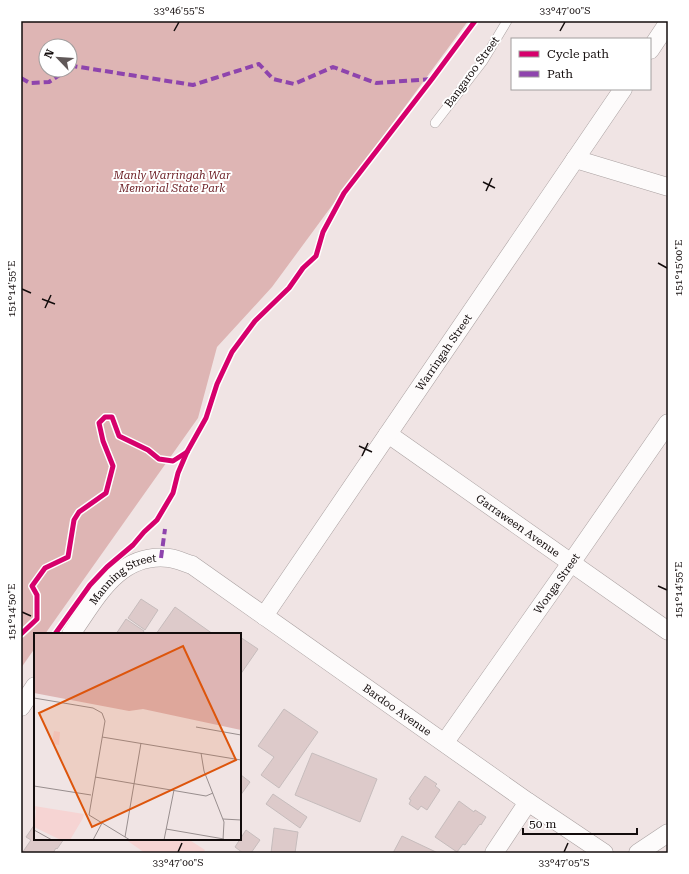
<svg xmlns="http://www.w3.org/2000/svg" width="689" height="874" font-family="'Roboto Serif',serif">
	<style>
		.green { fill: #f6d4d3 }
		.forest { fill: #deb5b4; fill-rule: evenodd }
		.building { fill: #ddcaca; stroke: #c6bcbc }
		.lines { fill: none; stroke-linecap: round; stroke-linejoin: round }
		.service-casing { stroke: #aaa1a1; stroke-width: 10 }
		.minor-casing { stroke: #aaa1a1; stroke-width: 19 }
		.service { stroke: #fdfbfb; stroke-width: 9 }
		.minor { stroke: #fdfbfb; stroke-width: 18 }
		.quiet { stroke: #8e44ad; stroke-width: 4; stroke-dasharray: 8 4; stroke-linecap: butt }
		.cycleway-casing { stroke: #fff; stroke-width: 8 }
		.cycleway { stroke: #d6006c; stroke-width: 5 }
		.ticks { fill: none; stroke: #130c0c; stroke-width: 1.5 }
		.labels { text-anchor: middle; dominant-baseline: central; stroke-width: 4; stroke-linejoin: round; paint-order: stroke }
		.street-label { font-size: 11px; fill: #130c0c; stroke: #fff }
		.park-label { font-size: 11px; font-style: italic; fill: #6a1c22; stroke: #fff }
		.inset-road { fill: none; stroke: #988e8e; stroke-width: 1 }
		.view { fill: #dd550c; fill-opacity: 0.15; stroke: #dd550c; stroke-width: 2 }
		.inset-edge { fill: none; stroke: #130c0c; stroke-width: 2 }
		.neatline { fill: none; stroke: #130c0c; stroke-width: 1.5 }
		.ticks-label { font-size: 10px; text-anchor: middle; fill: #130c0c }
	</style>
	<rect width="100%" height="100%" fill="#f0e4e4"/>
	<polygon class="green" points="125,839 188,839 205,850 203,853 145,853"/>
	<path class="forest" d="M21,21H468L272,287L217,347L198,418L45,634H35V648L21,668ZM46,46H70V70H46Z"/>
	<g class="building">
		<polygon points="141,599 158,610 145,630 128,618"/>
		<polygon points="175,607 213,634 156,634"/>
		<polygon points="126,619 144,631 142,634 116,634"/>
		<polygon points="240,637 258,649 240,675"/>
		<polygon points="284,709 318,732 279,788 261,775 274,757 258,746"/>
		<polygon points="312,753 377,779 360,822 295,795"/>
		<polygon points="241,775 250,782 240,796 240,777"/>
		<polygon points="425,776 437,784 435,786 440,790 427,810 421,806 418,810 409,804 411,800 409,799"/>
		<polygon points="273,794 307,817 300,828 266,804"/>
		<polygon points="459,801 474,812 475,810 486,817 481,825 480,824 465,845 463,844 457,852 435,837"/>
		<polygon points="35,824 35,839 64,839 57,849 56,848 53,853 22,853 31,840 26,837"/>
		<polygon points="274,828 298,832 295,853 271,853"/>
		<polygon points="246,830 260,840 251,853 243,853 235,847"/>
		<polygon points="402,836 438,853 393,853"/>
	</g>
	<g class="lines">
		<g class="service-casing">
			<polyline id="service" points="435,123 483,61 507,21"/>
		</g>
		<g class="minor-casing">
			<g id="minor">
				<polyline points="650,50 668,23"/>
				<polyline points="575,159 668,187"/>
				<path id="s1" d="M388,434L668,631"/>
				<path id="s2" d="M264,616L623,89"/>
				<path id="s3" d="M71,634C96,599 118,552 169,558C177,559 185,563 192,565L528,802L604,853"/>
				<polyline points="21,707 35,686"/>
				<path id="s4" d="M445,742L571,563L668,423"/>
				<polyline points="494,853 528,802"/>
				<polyline points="638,853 668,833"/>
			</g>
		</g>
		<use href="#service" class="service"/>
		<use href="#minor" class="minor"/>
		<g class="quiet">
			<polyline points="70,68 73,66 193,85 259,64 273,79 294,84 333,67 376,83 432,79"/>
			<polyline points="21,78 30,83 49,82 67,70"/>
			<polyline points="161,558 165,529"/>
		</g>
		<g class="cycleway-casing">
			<g id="cycleway">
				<polyline points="21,634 37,619 37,595 32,586 45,568 68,557 74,520 79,512 106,493 113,466 103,441 99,423 105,417 112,417 119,436 148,450 159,459 173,461 187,452"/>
				<polyline points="55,634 90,585 107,567 133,545 144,532 157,520 173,493 178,473 187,452 206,418 217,384 232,352 255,321 289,288 303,268 316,256 323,232 344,193 432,79 475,21"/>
			</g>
		</g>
		<use href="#cycleway" class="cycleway"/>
	</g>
	<path class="ticks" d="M174,31L179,22M560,31L565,22M483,182L495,188M486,191L492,178M658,263L667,268M22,289L31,293M42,299L55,304M45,308L51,295M359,446L372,452M362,456L368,443M658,586L667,590M22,612L31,616M178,852L182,843M564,852L568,843"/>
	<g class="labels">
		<g class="street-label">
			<text transform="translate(472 72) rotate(-54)">Bangaroo Street</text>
			<text stroke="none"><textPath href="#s2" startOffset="319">Warringah Street</textPath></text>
			<text stroke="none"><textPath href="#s1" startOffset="159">Garraween Avenue</textPath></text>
			<text stroke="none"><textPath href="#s3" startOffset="78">Manning Street</textPath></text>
			<text stroke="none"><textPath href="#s4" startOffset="194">Wonga Street</textPath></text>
			<text stroke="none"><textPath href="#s3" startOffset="407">Bardoo Avenue</textPath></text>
		</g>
		<g class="park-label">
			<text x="172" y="175">Manly Warringah War<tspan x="172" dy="13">Memorial State Park</tspan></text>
		</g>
	</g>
	<g transform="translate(34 633)">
		<rect width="207" height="207" fill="#f0e4e4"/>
		<path d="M20,98L26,99L25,112L18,111ZM0,173L50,181L49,185L36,207H27L0,194L2,178Z" fill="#f6d4d3"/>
		<path d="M0,0H207V97L109,76L95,78L0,60Z" fill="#deb5b4"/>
		<path class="inset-road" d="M0,65L59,75L68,80L71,88L55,182L96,207M162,94L207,102M68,104L207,127M167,120L170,138L190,189L189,207M61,144L172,163L179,160M0,153L57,162M189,186L207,187M132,196L190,206M0,197L18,207M91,204L107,110M59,207L68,190M130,207L140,157"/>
		<path class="view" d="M149,13L202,127L58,194L5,80Z"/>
		<rect width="207" height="207" class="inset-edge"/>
	</g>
	<rect width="689" height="874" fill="none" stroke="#ffffff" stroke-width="44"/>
	<rect x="511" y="38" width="140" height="52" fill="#ffffff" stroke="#a19e9e"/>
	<rect x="519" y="51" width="20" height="6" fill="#d6006c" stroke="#a19e9e"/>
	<text x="547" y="58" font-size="12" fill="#130c0c">Cycle path</text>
	<rect x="519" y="71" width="20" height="6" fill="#8e44ad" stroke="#a19e9e"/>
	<text x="547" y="78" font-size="12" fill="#130c0c">Path</text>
	<g transform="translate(58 58) rotate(295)"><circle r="19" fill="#ffffff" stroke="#a19e9e"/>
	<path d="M0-3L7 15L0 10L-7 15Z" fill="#605858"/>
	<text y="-6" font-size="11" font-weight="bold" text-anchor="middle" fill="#130c0c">N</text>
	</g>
	<path d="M523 828v6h114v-6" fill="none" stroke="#130c0c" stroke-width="2"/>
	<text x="529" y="828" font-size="12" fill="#130c0c" stroke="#ffffff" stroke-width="3" paint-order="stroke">50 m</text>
	<rect x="22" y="22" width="645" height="830" class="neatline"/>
	<g class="ticks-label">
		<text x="179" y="14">33°46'55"S</text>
		<text x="565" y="14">33°47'00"S</text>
		<text transform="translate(678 268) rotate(-90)" y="4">151°15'00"E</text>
		<text transform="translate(11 289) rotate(-90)" y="4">151°14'55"E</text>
		<text transform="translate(678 590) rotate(-90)" y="4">151°14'55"E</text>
		<text transform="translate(11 612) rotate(-90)" y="4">151°14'50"E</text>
		<text x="178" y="866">33°47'00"S</text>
		<text x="564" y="866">33°47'05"S</text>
	</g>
</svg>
